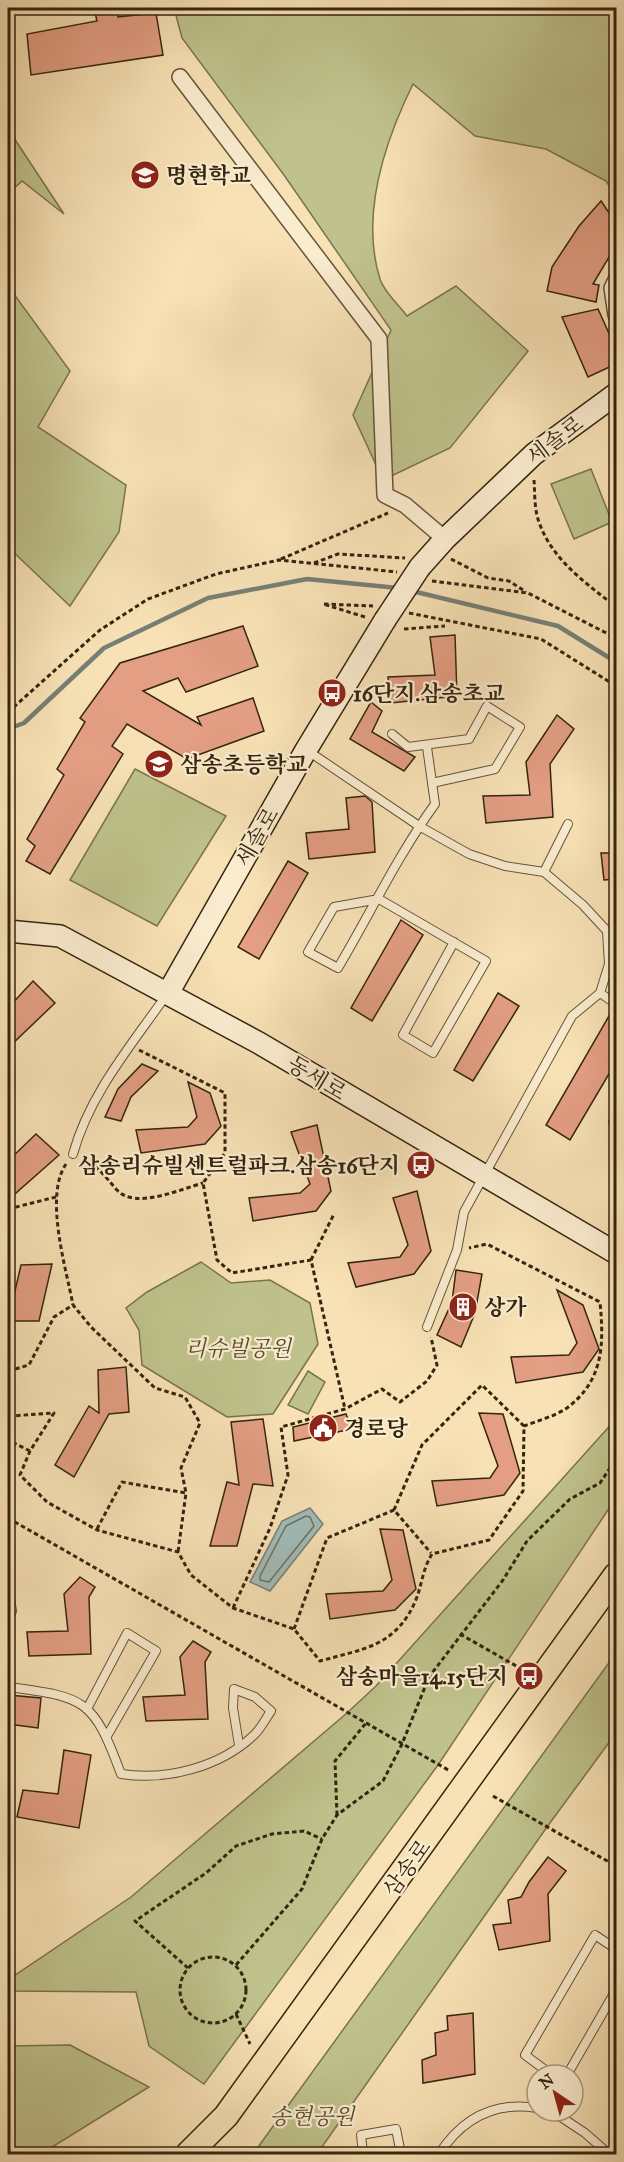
<svg xmlns="http://www.w3.org/2000/svg" width="624" height="2162" font-family="'IM FELL Great Primer','Noto Serif KR',serif">
	<style>
		.green { fill: #bfc28c; stroke: #7a744e; stroke-width: 1.5 }
		.water { fill: #a2bbb9; stroke: #767f75; stroke-width: 1.5 }
		.lines { fill: none; stroke-linecap: round; stroke-linejoin: round }
		.shore { stroke: #6b7064; stroke-width: 1.5 }
		.stream { stroke: #767f75; stroke-width: 4.5 }
		.building { fill: #e39e83; stroke: #34250f; stroke-width: 1.5 }
		.lane-casing { stroke: #655438; stroke-width: 10 }
		.street-casing { stroke: #655438; stroke-width: 18 }
		.secondary-casing { stroke: #34250f; stroke-width: 24 }
		.primary-casing { stroke: #34250f; stroke-width: 27 }
		.path { stroke: #34250f; stroke-width: 3; stroke-dasharray: 4.5 3; stroke-linecap: butt }
		.lane { stroke: #faeccf; stroke-width: 8 }
		.street { stroke: #faeccf; stroke-width: 15 }
		.secondary { stroke: #faeccf; stroke-width: 21 }
		.primary { stroke: #f7e1b5; stroke-width: 24 }
		.secondary-bridge-casing { stroke: #34250f; stroke-width: 24; stroke-linecap: butt }
		.secondary-bridge { stroke: #faeccf; stroke-width: 21 }
		.labels { text-anchor: middle; dominant-baseline: central; stroke-width: 4.5; stroke-linejoin: round; paint-order: stroke }
		.poi-label { font-size: 22px; font-weight: bold; fill: #34250f; stroke: #faeccf; text-anchor: start }
		.street-label { font-size: 22px; fill: #34250f; stroke: #faeccf }
		.park-label { font-size: 22px; font-style: italic; fill: #574c2e; stroke: #faeccf }
	</style>
	<rect width="100%" height="100%" fill="#f7e1b5"/>
	<filter id="stains"><feTurbulence type="fractalNoise" baseFrequency=".00333" numOctaves="4"/><feColorMatrix values="0 0 0 0 .2 0 0 0 0 .09 0 0 0 0 .02 0 0 0 .5 -.17"/></filter>
	<radialGradient id="worn" r=".72"><stop offset=".6" stop-color="#630" stop-opacity="0"/><stop offset="1" stop-color="#630" stop-opacity=".3"/></radialGradient>
	<g class="green">
		<path d="M174,8H616V196L606,181L546,149L475,136L413,84C385,141 360,215 380,279C384,292 399,305 407,316L456,286L528,351L450,448L383,480L353,415L391,330L284,175L182,38Z"/>
		<polygon points="8,129 64,214 22,181 8,194"/>
		<polygon points="8,277 16,297 70,371 38,427 126,485 119,532 70,606 8,547"/>
		<polygon points="591,469 612,522 574,539 551,484"/>
		<polygon points="135,769 226,816 157,926 70,880"/>
		<polygon points="201,1262 231,1283 270,1280 310,1303 318,1344 273,1414 227,1417 142,1365 139,1330 126,1308 147,1292"/>
		<polygon points="308,1371 325,1382 308,1414 288,1405"/>
		<polygon points="616,1419 616,1498 438,1765 204,2084 149,2046 136,1992 8,1991 8,1980 131,1897 347,1713 376,1686"/>
		<polygon points="616,1653 616,1733 547,1827 317,2154 253,2154"/>
		<polygon points="70,2045 149,2087 41,2154 8,2154 8,2046"/>
	</g>
	<polygon class="water" points="310,1508 323,1524 270,1591 250,1582 282,1521"/>
	<g class="lines">
		<polygon class="shore" points="306,1516 310,1517 314,1526 269,1582 260,1580 260,1576 286,1526"/>
		<g class="stream">
			<polyline points="412,591 558,626 616,662"/>
			<polyline points="8,729 24,723 104,648 208,598 307,579 398,588"/>
		</g>
	</g>
	<g class="building">
		<polygon points="94,8 116,8 118,17 156,13 163,55 31,75 27,34 97,21"/>
		<polygon points="601,201 616,223 616,256 612,252 593,284 599,285 596,302 547,291 552,267 579,226"/>
		<polygon points="598,309 616,349 616,364 588,377 562,317"/>
		<polygon points="243,626 258,666 186,692 178,678 143,691 201,725 197,717 253,698 264,731 187,759 127,724 112,746 123,754 50,874 26,861 35,846 27,839 64,775 57,769 85,722 80,718 120,663"/>
		<polygon points="455,635 457,696 391,703 388,677 435,675 430,637"/>
		<polygon points="371,702 382,711 372,732 415,757 404,771 350,739"/>
		<polygon points="557,715 574,729 550,764 553,817 486,823 483,796 530,795 526,762"/>
		<polygon points="365,796 372,802 375,852 309,859 306,833 349,829 346,798"/>
		<polygon points="601,853 616,853 616,879 604,880"/>
		<polygon points="288,861 308,873 259,959 238,947"/>
		<polygon points="401,920 423,935 372,1021 351,1008"/>
		<polygon points="33,981 55,1003 8,1048 8,1008"/>
		<polygon points="498,993 519,1006 473,1081 454,1070"/>
		<polygon points="613,1009 616,1010 616,1062 570,1140 546,1125"/>
		<polygon points="142,1064 158,1071 131,1097 121,1121 105,1117 118,1089"/>
		<polygon points="188,1082 210,1093 221,1126 205,1144 141,1153 136,1130 188,1127 197,1117"/>
		<polygon points="317,1125 331,1191 316,1211 253,1221 249,1198 300,1193 310,1184 291,1132"/>
		<polygon points="36,1134 59,1155 8,1200 8,1161"/>
		<polygon points="417,1191 431,1251 414,1274 356,1287 348,1263 400,1257 408,1245 393,1198"/>
		<polygon points="52,1264 39,1321 8,1321 21,1265"/>
		<polygon points="456,1270 482,1274 475,1313 461,1347 437,1335 452,1302"/>
		<polygon points="557,1290 583,1305 599,1349 583,1372 516,1383 511,1357 569,1355 577,1343"/>
		<polygon points="126,1367 129,1412 109,1414 74,1477 55,1465 89,1406 99,1413 98,1370"/>
		<polygon points="479,1413 503,1414 520,1473 504,1495 437,1506 432,1481 490,1478 498,1466"/>
		<polygon points="346,1414 352,1429 294,1441 293,1427"/>
		<polygon points="263,1419 273,1486 253,1484 237,1546 210,1546 227,1482 239,1485 231,1422"/>
		<polygon points="380,1529 403,1530 416,1589 395,1610 330,1619 326,1594 383,1591 392,1580"/>
		<polygon points="80,1577 95,1587 89,1597 91,1654 29,1656 27,1632 68,1631 64,1594"/>
		<polygon points="193,1641 211,1652 205,1662 208,1719 146,1721 143,1697 185,1695 180,1657"/>
		<polygon points="8,1695 41,1698 38,1728 8,1724"/>
		<polygon points="64,1750 91,1755 79,1828 17,1817 23,1790 58,1794"/>
		<polygon points="548,1857 566,1871 548,1894 550,1941 499,1950 493,1925 511,1923 508,1900 521,1897 529,1882"/>
		<polygon points="473,2013 475,2074 423,2083 422,2060 436,2055 435,2033 448,2030 447,2016"/>
	</g>
	<g class="lines">
		<g class="lane-casing">
			<g id="lane">
				<polyline points="392,734 408,747 469,739 487,706 520,727 495,769 432,783"/>
				<path d="M427,747L435,804C398,855 370,914 338,968L308,952L334,907L379,899L486,961L433,1053L403,1035L454,942"/>
				<polyline points="308,751 419,826 469,854 505,866 544,872 583,905 607,931 609,964 600,993 572,1016 464,1212 457,1250 427,1327"/>
				<polyline points="544,872 568,824"/>
				<polyline points="607,931 616,930"/>
				<polyline points="600,993 616,1004"/>
				<polyline points="616,1117 613,1122 616,1124"/>
				<path d="M73,1154C90,1093 131,1046 167,994"/>
				<polyline points="8,1585 12,1611 8,1620"/>
				<path d="M8,1687C86,1697 93,1699 121,1774C167,1781 221,1767 255,1734C262,1727 266,1718 271,1711L255,1697L234,1689L233,1708L239,1745"/>
				<polyline points="87,1709 127,1633 156,1651 107,1736"/>
				<polyline points="552,2075 525,2055 595,1935 616,1949"/>
				<polyline points="567,2075 616,1990"/>
				<polyline points="552,2111 585,2133 609,2154"/>
				<polyline points="363,2154 361,2135 396,2129 401,2154"/>
				<path d="M439,2154C462,2119 494,2101 537,2108"/>
			</g>
		</g>
		<g class="street-casing">
			<g id="street">
				<polyline points="180,77 379,339 385,495 405,505 445,539"/>
				<polyline points="616,280 612,288 616,315"/>
			</g>
		</g>
		<g class="secondary-casing">
			<g id="secondary">
				<polyline points="420,567 445,539 534,454 616,394"/>
				<polyline points="8,931 60,936 259,1043 616,1253"/>
				<polyline points="168,993 306,750 385,620"/>
			</g>
		</g>
		<g class="primary-casing">
			<polyline id="primary" points="188,2154 226,2116 616,1575"/>
		</g>
		<g class="path">
			<path d="M534,480C535,493 534,509 539,522C552,560 586,583 616,607"/>
			<polyline points="281,559 388,513"/>
			<polyline points="451,559 488,578 509,581 526,592"/>
			<polyline points="314,563 338,554 405,558"/>
			<polyline points="432,581 528,593 616,638"/>
			<polyline points="409,613 541,639 616,686"/>
			<polyline points="365,617 323,604 373,606"/>
			<polyline points="404,629 445,626"/>
			<polyline points="8,712 100,630 148,599 216,574 279,560 397,572"/>
			<polyline points="139,1050 225,1093 225,1153 203,1183 217,1260 232,1273 311,1260 345,1409"/>
			<path d="M82,1159C99,1166 105,1177 117,1190C135,1210 181,1189 203,1183"/>
			<path d="M66,1164C44,1196 66,1268 73,1305"/>
			<polyline points="8,1209 56,1197"/>
			<polyline points="311,1260 334,1214"/>
			<polyline points="8,1371 29,1365 54,1317 73,1305 91,1327 155,1388 185,1397 200,1423 181,1468 186,1493"/>
			<path d="M30,1451L10,1441L11,1416L54,1413L30,1451L20,1475L47,1502L97,1530L178,1552L191,1575L233,1608L294,1629L320,1661C362,1649 395,1647 415,1602C422,1586 422,1570 432,1554L489,1540L523,1491L524,1426C537,1421 555,1416 567,1408C604,1380 604,1344 600,1302L487,1244L469,1248"/>
			<polyline points="394,1510 422,1445 482,1385 524,1426"/>
			<polyline points="8,1518 450,1771"/>
			<polyline points="97,1529 122,1482 186,1493 178,1552"/>
			<polyline points="233,1608 270,1528 288,1475 281,1427 345,1409 382,1389 400,1402 427,1381 437,1365 431,1337"/>
			<polyline points="294,1629 327,1538 394,1510 431,1553"/>
			<polyline points="460,1634 518,1667"/>
			<polyline points="493,1796 616,1866"/>
			<polyline points="337,1815 335,1761 366,1723"/>
			<circle cx="213" cy="1990" r="33"/>
			<polyline points="236,1965 302,1889 322,1839 337,1815 383,1781 402,1744 429,1677 503,1580 527,1541 570,1499 600,1483 616,1459"/>
			<polyline points="188,1968 135,1921 206,1873 236,1846 272,1834 304,1831 322,1839"/>
			<polyline points="236,2014 250,2044"/>
		</g>
		<use href="#lane" class="lane"/>
		<use href="#street" class="street"/>
		<use href="#secondary" class="secondary"/>
		<use href="#primary" class="primary"/>
		<g class="secondary-bridge-casing">
			<polyline id="secondary-bridge" points="385,620 420,567"/>
		</g>
		<use href="#secondary-bridge" class="secondary-bridge"/>
	</g>
	<defs>
		<g id="school-disc" transform="scale(1.5)"><circle r="9.5" fill="#8f2418" stroke="#faeccf"/><path d="M0-5L7-2L0 1L-7-2ZM-4 1L0 2.5L4 1V4Q0 6-4 4Z" fill="#fff"/></g>
		<g id="bus-disc" transform="scale(1.5)"><circle r="9.5" fill="#8f2418" stroke="#faeccf"/><path d="M-5-6H5V4H4V6H2V4H-2V6H-4V4H-5ZM-3.5-4V0h7V-4ZM-3.5 1.2v1.5H-2V1.2ZM2 1.2v1.5H3.5V1.2Z" fill="#fff"/></g>
		<g id="building-disc" transform="scale(1.5)"><circle r="9.5" fill="#8f2418" stroke="#faeccf"/><path d="M-4-6H4V6H1V3H-1V6H-4ZM-2.5-4.3h1.7v1.8h-1.7ZM.8-4.3h1.7v1.8H.8ZM-2.5-1h1.7V.8h-1.7ZM.8-1h1.7V.8H.8Z" fill="#fff"/></g>
		<g id="civic-disc" transform="scale(1.5)"><circle r="9.5" fill="#8f2418" stroke="#faeccf"/><path d="M-.6-6.5H3V-4.5H.6V-3L4-1V1h2V6H-6V1h2V-1L-.6-3ZM-1.2 2.5V6h2.4V2.5Z" fill="#fff"/></g>
	</defs>
	<g fill-rule="evenodd">
		<use href="#school-disc" x="145" y="175"/>
		<use href="#bus-disc" x="332" y="693"/>
		<use href="#school-disc" x="159" y="764"/>
		<use href="#bus-disc" x="421" y="1165"/>
		<use href="#building-disc" x="463" y="1307"/>
		<use href="#civic-disc" x="323" y="1428"/>
		<use href="#bus-disc" x="529" y="1676"/>
	</g>
	<g class="labels">
		<g class="poi-label">
			<text x="166" y="175">명현학교</text>
			<text x="353" y="693">16단지.삼송초교</text>
			<text x="180" y="764">삼송초등학교</text>
			<text x="400" y="1165" text-anchor="end">삼송리슈빌센트럴파크.삼송16단지</text>
			<text x="484" y="1307">상가</text>
			<text x="344" y="1428">경로당</text>
			<text x="508" y="1676" text-anchor="end">삼송마을14.15단지</text>
		</g>
		<g class="street-label">
			<text transform="translate(555 440) rotate(-37)">세솔로</text>
			<text transform="translate(257 837) rotate(-60)">세솔로</text>
			<text transform="translate(317 1078) rotate(31)">동세로</text>
			<text transform="translate(407 1868) rotate(-54)">삼송로</text>
		</g>
		<g class="park-label">
			<text x="238" y="1348">리슈빌공원</text>
			<text x="312" y="2116">송현공원</text>
		</g>
	</g>
	<rect width="624" height="2162" fill="none" stroke="#f7e1b5" stroke-width="30"/>
	<rect x="9" y="9" width="606" height="2144" fill="none" stroke="#34250f" stroke-width="3"/>
	<rect x="15" y="15" width="594" height="2132" fill="none" stroke="#34250f" stroke-width="1.5"/>
	<g transform="translate(555 2093) rotate(324)"><circle r="28" fill="#faeccf" stroke="#ab9c82" stroke-width="1.5"/>
	<path d="M0-4.5L10 22L0 15L-10 22Z" fill="#8f2418"/>
	<text y="-9" font-size="16" font-weight="bold" text-anchor="middle" fill="#34250f">N</text>
	</g>
	<rect width="100%" height="100%" filter="url(#stains)"/>
	<rect width="100%" height="100%" fill="url(#worn)"/>
</svg>
